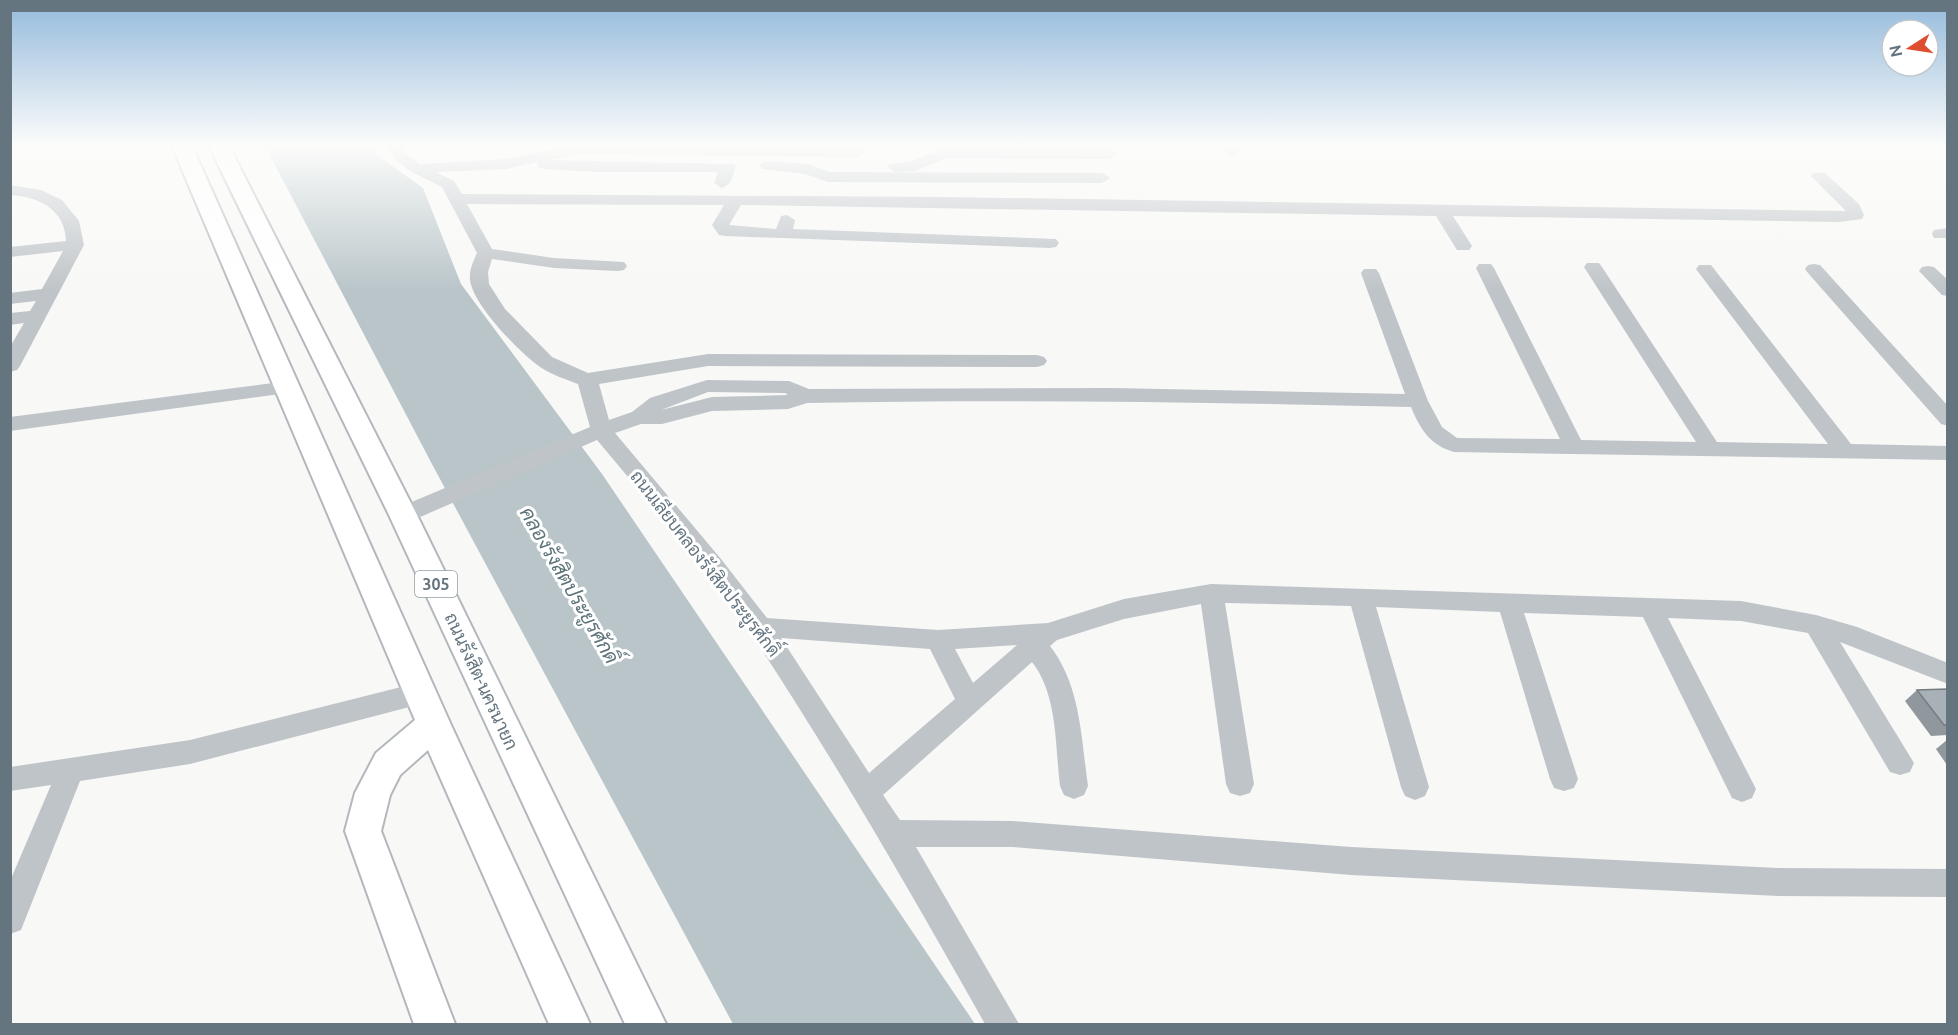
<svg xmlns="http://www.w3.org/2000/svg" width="1958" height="1035" font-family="Ubuntu,Sarabun,sans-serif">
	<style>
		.water { fill: #b9c5c9 }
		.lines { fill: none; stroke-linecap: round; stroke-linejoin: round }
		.major-casing { stroke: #b3b8bc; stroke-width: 4 }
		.minor { fill: #bfc4c8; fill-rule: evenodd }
		.major { fill: #fff; fill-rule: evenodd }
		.wall { fill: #90989d }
		.building { fill: #a8b1b7; stroke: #767c80; stroke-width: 1.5 }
		.labels { text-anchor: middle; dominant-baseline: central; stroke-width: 6; stroke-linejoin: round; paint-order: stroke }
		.shield { fill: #fff; stroke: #929ea6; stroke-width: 1.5 }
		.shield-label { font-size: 16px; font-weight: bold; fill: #647580 }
		.street-label { font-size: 18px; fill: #647580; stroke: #fff }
		.water-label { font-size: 20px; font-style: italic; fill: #5f747a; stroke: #fff }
	</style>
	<rect width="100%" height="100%" fill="#f8f8f6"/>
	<polygon class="water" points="265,146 371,146 377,155 423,188 461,284 602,474 975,1024 733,1024 433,466"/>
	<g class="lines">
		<g class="major-casing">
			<g id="major">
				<polygon points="172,146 192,146 451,725 590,1024 549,1024 428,750 400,775 390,795 381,831 455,1024 414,1024 345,831 355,793 376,753 415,720"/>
				<polygon points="209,146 229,146 417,515 666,1024 625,1024 389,515"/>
			</g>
		</g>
		<g class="minor">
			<path d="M385,146H401L407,155L420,164L506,159L570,146L857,147L865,152L857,157L577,154L549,160L734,164L736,167L730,183L722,188L714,183L718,172H597L544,169L538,167V162L506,169L436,172L454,181L462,194L945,197L1846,211L1811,176L1813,173H1825L1859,204L1864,215L1862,219L1839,222L1453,216L1472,246L1469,250H1457L1436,216L741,205L729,225L776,229L781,216L787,215L795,220L793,229L1056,239L1059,243L1056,247L1050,248L725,236L719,235L712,225L724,205L467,204L492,249L554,258L624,262L627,266L624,270L618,271L554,268L492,259L488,272L489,284L505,309L552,357L588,373L708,354L1037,355L1044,357L1047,361L1044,365L1037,367L708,366L599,384L609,420L632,412L650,398L707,380L789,381L809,389L1112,388L1405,394L1361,273L1364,269H1376L1379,273L1428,401L1442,427L1457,438L1560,439L1476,268L1479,264H1491L1494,268L1581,440L1696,442L1584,267L1587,263H1599L1602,267L1717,442L1828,444L1696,269L1699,265H1711L1851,444L1948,446V460L1454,452C1430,445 1420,429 1411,407C1209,402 1008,399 807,403L788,409L712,411L662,424H641L615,433L721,559L767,618L938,630L1048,623L1124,599L1211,584L1741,601L1816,615L1857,627L1948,663V684L1840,642L1914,763L1910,772L1900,775L1890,772L1808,633L1741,621L1668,618L1756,789L1752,798L1742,802L1732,798L1643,617L1524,613L1578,779L1574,788L1564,791L1554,788L1550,779L1500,612L1376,607L1429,787L1425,796L1415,800L1405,796L1401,787L1351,606L1225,603L1254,784L1250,793L1240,796L1230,793L1226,784L1201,604L1124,619L1057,640L1050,646C1081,686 1081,738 1088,786L1084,795L1074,799L1064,795L1060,786C1055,746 1058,695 1032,662L883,795L900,820L1013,821L1351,847L1778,868L1948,869V897L1778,896L1351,875L1013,847H916L1019,1024H985C911,893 836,762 752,635C706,566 650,504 597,440L411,521L403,523L395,521L392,515L395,509L590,427L578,384C565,379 552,375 540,367C519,352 473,305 470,280C469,270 473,262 477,253L442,187L410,171L397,161ZM708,392L785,393L788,395L712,397L661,410ZM781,638L930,649L955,699L869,773ZM1017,645L973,683L955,649Z"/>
			<polygon points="1224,146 1240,146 1241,151 1233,156 1228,154"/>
			<polygon points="945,148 1110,149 1118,154 1110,159 947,158 915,171 895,172 887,167 889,164 912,161"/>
			<polygon points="768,161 808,164 830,172 1102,173 1110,178 1102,183 828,182 805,174 762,169 760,166 762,163"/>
			<path d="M10,185L41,190L62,200L79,221L84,245L20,366L17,370L10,372V347L24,323L10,325V313L30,311L36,301L10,304V293L42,289L63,251L10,257V247L66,241C65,209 39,197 10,195Z"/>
			<polygon points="1948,228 1948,238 1934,238 1932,234 1934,230"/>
			<polygon points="1814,264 1820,265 1948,406 1948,426 1941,424 1808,273 1805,269 1808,265"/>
			<polygon points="1928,266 1934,267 1948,280 1948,296 1942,295 1919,271 1922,267"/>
			<polygon points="288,381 295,382 298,387 295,392 10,431 10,417"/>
			<polygon points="421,682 430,685 434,693 430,701 421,704 190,764 80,781 21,930 10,934 10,881 51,785 10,791 10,767 190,740"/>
		</g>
		<use href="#major" class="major"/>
	</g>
	<g class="wall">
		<polygon points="1947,689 1947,735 1931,736 1905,701 1917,690"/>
		<polygon points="1947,740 1947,765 1936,749"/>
	</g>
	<polygon class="building" points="1947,689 1947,725 1944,725 1917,690"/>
	<linearGradient id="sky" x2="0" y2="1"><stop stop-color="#95bbdc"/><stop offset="0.5" stop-color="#fcfcfb"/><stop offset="1" stop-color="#fcfcfb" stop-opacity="0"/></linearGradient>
	<rect width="1958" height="291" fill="url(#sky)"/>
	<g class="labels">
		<rect class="shield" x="415" y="571" width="42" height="26" rx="4.5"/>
		<g class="shield-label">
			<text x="436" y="584">305</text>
		</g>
		<g class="street-label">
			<text transform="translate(706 563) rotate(52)">ถนนเลียบคลองรังสิตประยูรศักดิ์</text>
			<text transform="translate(482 681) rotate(65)">ถนนรังสิต-นครนายก</text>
		</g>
		<g class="water-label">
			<text transform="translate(570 585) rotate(60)">คลองรังสิตประยูรศักดิ์</text>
		</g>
	</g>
	<rect width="1958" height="1035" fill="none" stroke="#647580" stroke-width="24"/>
	<g transform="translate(1910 48) rotate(258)"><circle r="28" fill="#ffffff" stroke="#c1c8cc" stroke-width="1.5"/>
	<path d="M0-4.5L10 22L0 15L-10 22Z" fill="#df4e2f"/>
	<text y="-9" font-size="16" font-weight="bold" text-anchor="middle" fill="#647580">N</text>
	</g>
</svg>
